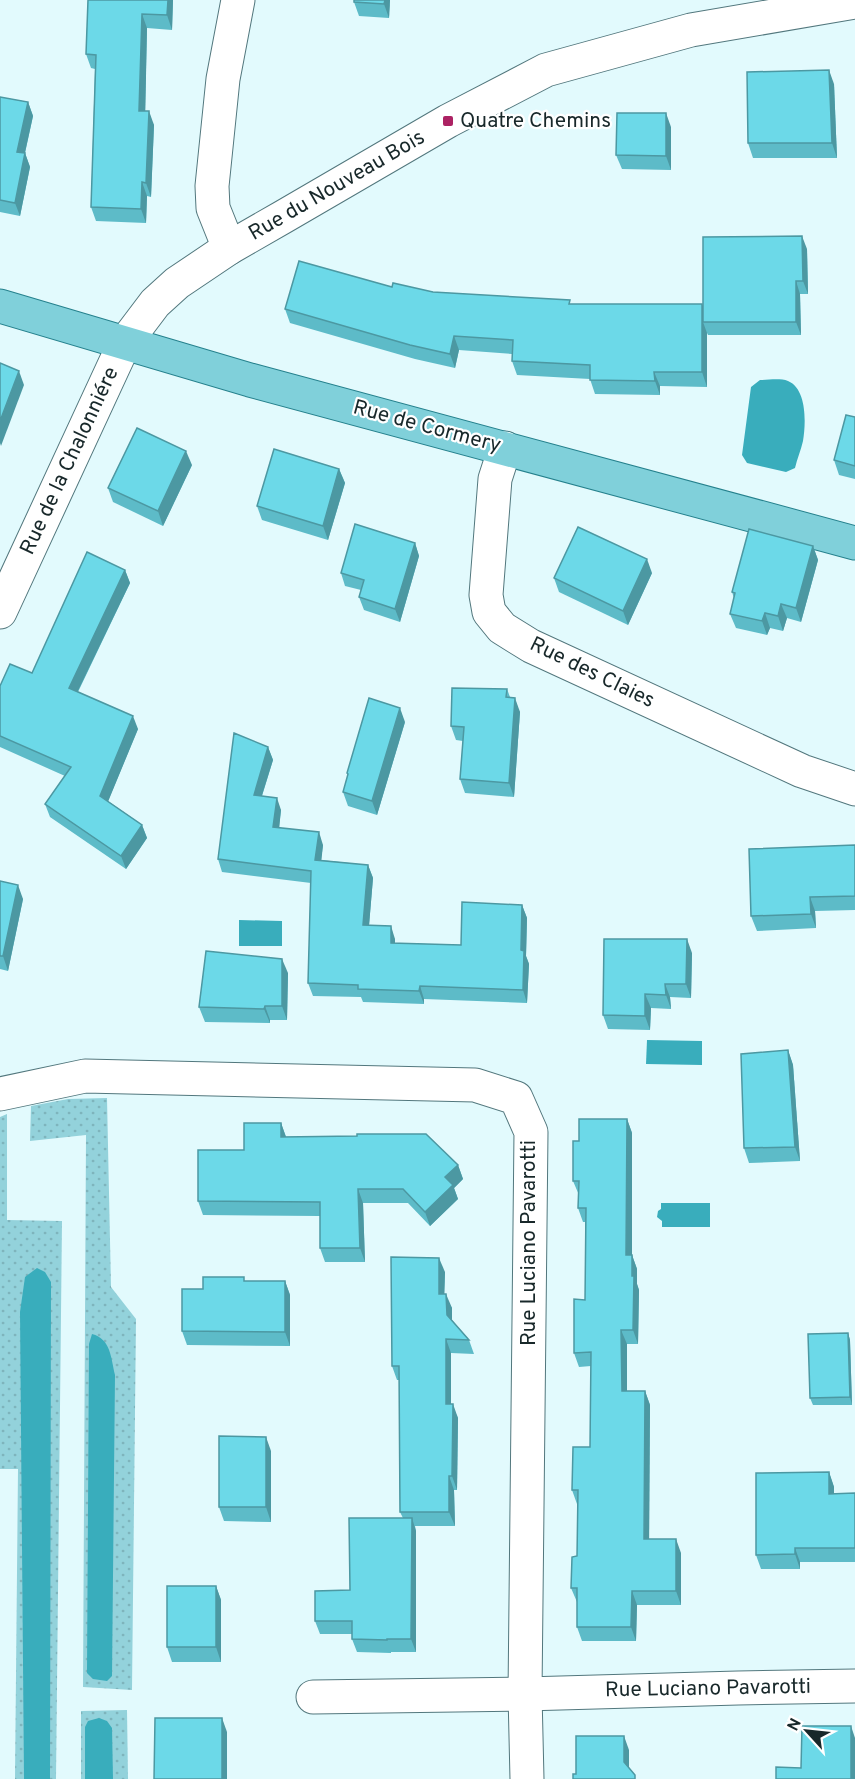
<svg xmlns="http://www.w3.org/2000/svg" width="855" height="1779" font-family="Overpass,sans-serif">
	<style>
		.grass { fill: url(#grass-dots) }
		.water { fill: #39adbc }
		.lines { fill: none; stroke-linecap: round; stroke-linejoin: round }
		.minor-casing { stroke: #52777d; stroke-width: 35 }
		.major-casing { stroke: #25818d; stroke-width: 35 }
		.minor { stroke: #fff; stroke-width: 33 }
		.major { stroke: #80d0da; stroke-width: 33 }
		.wall { fill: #5dbbc8 }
		.shaded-wall { fill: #4c98a2 }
		.building { fill: #6cd9e8; stroke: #4c98a2; stroke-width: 1.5 }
		.poi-dot { fill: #ac2263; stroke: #fff; stroke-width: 2 }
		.labels { text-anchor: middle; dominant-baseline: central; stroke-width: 4.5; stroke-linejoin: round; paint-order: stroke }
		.poi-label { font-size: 21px; fill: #18282a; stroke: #fff; text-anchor: start }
		.street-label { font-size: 21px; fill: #18282a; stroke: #fff }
	</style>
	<defs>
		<pattern id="grass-dots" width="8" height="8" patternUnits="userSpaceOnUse" patternTransform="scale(1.5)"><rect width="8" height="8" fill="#93d2db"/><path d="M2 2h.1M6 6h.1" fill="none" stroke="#7eb4bc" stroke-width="1.8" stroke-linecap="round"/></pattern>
	</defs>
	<rect width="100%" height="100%" fill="#e2fafd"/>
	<g class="grass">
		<polygon points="107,1098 111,1287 136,1319 132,1690 83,1687 86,1135 30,1141 31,1106 68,1099"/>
		<polygon points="7,1114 7,1220 62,1221 56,1779 15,1779 18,1469 0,1469 0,1117"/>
		<polygon points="127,1710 128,1779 81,1779 81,1711"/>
	</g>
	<g class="water">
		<path d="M760,380C769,380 780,378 788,381C807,389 806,423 803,441C801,450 797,459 795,468L786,472L747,463L742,455L751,387Z"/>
		<polygon points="239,920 282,921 282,946 239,946"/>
		<polygon points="647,1040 702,1041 702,1065 646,1064"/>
		<polygon points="661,1203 710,1203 710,1227 662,1227 662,1221 657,1217 658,1211 661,1209"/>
		<polygon points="37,1268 45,1272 51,1282 50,1779 24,1779 20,1312 25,1277"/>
		<path d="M92,1334C111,1339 111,1358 115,1375L112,1676L107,1681L93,1679L87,1673L89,1344Z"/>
		<polygon points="99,1718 107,1721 112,1728 113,1779 85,1779 85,1727 88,1721"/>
	</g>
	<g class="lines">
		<g class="minor-casing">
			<g id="minor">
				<polyline points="229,248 213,208 212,186 223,79 238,0"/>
				<polyline points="505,448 495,479 486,595 489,612 502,628 531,646 802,771 855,789"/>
				<polyline points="0,612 124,344 155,303 177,283 229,248 283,217 448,121 546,70 691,30 855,2"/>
				<polyline points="0,1094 85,1076 475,1085 516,1098 531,1132 525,1694 527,1779"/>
				<polyline points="313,1697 525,1694 738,1688 855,1686"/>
			</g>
		</g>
		<g class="major-casing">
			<polyline id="major" points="0,306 250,380 855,543"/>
		</g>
		<use href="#minor" class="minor"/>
		<use href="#major" class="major"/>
	</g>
	<g class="wall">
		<polygon points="88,0 173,0 172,30 147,28 145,111 154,125 151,197 147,196 146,223 96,221 91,207 95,69 91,68 86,54"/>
		<polygon points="390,0 389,18 359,16 354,2"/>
		<polygon points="834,84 837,158 753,158 748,143"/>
		<polygon points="0,97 28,102 33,116 25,153 30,167 20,216 0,212"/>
		<polygon points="671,127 671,170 622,169 616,155"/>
		<polygon points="807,249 808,294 800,294 801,335 708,335 707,333 707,387 660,386 660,395 595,394 590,379 517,375 512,361 512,354 459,350 455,368 415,359 290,323 285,309 392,287 433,292 571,304 703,307"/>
		<polygon points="855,417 855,479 839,475 834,460"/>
		<polygon points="192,465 163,526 113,502 108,488"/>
		<polygon points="339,469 345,483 328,540 262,520 257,506"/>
		<polygon points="415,543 419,556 400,622 364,610 359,597 361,590 345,586 341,573"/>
		<polygon points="813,546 818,560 801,622 787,618 783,631 770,628 767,635 736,628 730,614 734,598 732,592"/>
		<polygon points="125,570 130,583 78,692 138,729 108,801 142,825 147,838 126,869 50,817 45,804 65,776 0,747 0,686 32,673"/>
		<polygon points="652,573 628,625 559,592 554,578"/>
		<polygon points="507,689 510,697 520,712 514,797 465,793 460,779 463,741 456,740 451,726"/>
		<polygon points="405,722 377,815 348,806 343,792 348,775 347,773"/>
		<polygon points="268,747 273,760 262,796 281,810 279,827 323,845 321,860 368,865 373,878 369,925 395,939 395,943 461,945 522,905 527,918 526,956 529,964 527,1003 424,999 424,1004 363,1002 361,997 313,996 308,983 311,883 222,872 218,859"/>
		<polygon points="855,845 855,910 815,911 816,928 757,931 751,916"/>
		<polygon points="0,881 23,899 8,971 0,969"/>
		<polygon points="692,953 691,998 670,997 671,1009 651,1008 650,1030 608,1029 603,1015"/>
		<polygon points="288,973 287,1020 270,1020 270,1023 205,1022 199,1007"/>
		<polygon points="788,1050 793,1065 800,1161 749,1163 744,1148"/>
		<polygon points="627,1119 632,1133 632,1255 637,1269 637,1284 639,1290 638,1344 627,1344 627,1391 645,1391 650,1405 649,1539 681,1553 681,1605 637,1605 636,1641 582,1641 577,1627 577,1602 571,1588 577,1556 577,1504 572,1490 590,1447 591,1366 579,1367 574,1353 585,1300 585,1222 583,1222 578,1208 579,1195 573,1181 579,1141"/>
		<polygon points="281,1123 286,1137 357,1136 458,1165 463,1179 454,1188 458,1199 430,1226 408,1203 363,1203 365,1262 325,1262 320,1248 320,1216 203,1215 198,1201 244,1150"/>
		<polygon points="445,1272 444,1294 452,1308 452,1320 469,1340 474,1354 451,1353 451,1404 458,1418 457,1490 454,1490 455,1526 415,1526 416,1531 416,1652 391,1652 391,1653 357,1652 352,1639 352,1634 320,1634 315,1621 350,1590 403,1518 400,1512 399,1380 397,1380 392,1366"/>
		<polygon points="246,1281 285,1281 290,1295 290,1346 187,1345 182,1331 203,1289"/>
		<polygon points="848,1333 850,1340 852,1405 813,1405 810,1398"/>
		<polygon points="271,1451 271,1522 224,1521 219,1507"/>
		<polygon points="829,1472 834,1487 834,1494 855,1493 855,1562 800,1562 800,1569 761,1569 756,1555"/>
		<polygon points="216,1586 221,1600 221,1662 172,1662 167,1647"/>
	</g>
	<g class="shaded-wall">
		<polygon points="168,0 173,0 172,30 167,15"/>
		<polygon points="385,0 390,0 389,18 384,4"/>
		<polygon points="142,14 147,28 145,125 139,111"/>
		<polygon points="829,70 834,84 837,158 832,143"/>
		<polygon points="28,102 33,116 22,166 17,152"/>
		<polygon points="149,111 154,125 151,197 146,183"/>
		<polygon points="666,113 671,127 671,170 666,156"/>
		<polygon points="25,153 30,167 20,216 15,203"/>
		<polygon points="142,182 147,196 146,223 141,209"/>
		<polygon points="802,236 807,249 808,294 803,281"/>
		<polygon points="796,281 800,294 801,335 796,322"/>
		<polygon points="702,304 707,318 703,322 707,333 707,387 702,372"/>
		<polygon points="454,336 459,350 455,368 450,354"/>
		<polygon points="19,371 24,385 1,446 0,443 0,421"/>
		<polygon points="654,372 660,386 660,395 655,381"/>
		<polygon points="186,451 192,465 163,526 158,511"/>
		<polygon points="339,469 345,483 328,540 323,526"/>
		<polygon points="415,543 419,556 400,622 395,609"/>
		<polygon points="813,546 818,560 801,622 796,608"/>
		<polygon points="647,559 652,573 628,625 623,611"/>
		<polygon points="125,570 130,583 73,701 69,688"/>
		<polygon points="781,604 787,618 783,631 778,616"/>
		<polygon points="765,613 770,628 767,635 762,621"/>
		<polygon points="515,698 520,712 514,797 509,783"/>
		<polygon points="400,708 405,722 377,815 372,801"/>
		<polygon points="133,716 138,729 105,809 100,796"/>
		<polygon points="268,747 273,760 258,808 254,795"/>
		<polygon points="277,798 281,810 278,839 273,827"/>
		<polygon points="142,825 147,838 126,869 121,856"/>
		<polygon points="319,832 323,845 320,873 315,860"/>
		<polygon points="368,865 373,878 368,938 363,925"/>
		<polygon points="18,885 23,899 8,971 3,956"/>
		<polygon points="810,897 815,911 816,928 811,914"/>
		<polygon points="522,905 527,918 526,956 529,964 527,1003 523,990 521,950"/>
		<polygon points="391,926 395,939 395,956 391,943"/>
		<polygon points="687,939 692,953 691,998 686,984"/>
		<polygon points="282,959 288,973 287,1020 282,1006"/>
		<polygon points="665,984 670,997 671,1009 666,995"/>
		<polygon points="420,986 424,999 424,1004 419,991"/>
		<polygon points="645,994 651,1008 650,1030 645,1016"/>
		<polygon points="265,1006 270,1020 270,1023 264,1009"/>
		<polygon points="788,1050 793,1065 800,1161 795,1147"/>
		<polygon points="627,1119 632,1133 632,1269 626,1255"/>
		<polygon points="281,1123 286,1137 281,1137"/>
		<polygon points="458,1165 463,1179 454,1188 458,1199 430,1226 425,1212 445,1177"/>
		<polygon points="358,1189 363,1203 365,1262 360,1248"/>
		<polygon points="632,1255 637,1269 637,1284 639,1290 638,1344 633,1330"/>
		<polygon points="439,1258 445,1272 444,1308 439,1294"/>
		<polygon points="285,1281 290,1295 290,1346 285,1332"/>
		<polygon points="446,1294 452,1308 452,1329 447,1315"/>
		<polygon points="621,1330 627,1344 627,1405 622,1391"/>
		<polygon points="848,1333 850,1340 852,1405 850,1397"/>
		<polygon points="446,1339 451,1353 451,1418 446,1404"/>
		<polygon points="645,1391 650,1405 649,1553 644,1539"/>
		<polygon points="453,1404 458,1418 457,1490 452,1476"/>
		<polygon points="266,1437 271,1451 271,1522 266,1507"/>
		<polygon points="829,1472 834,1487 834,1508 829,1494"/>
		<polygon points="449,1476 454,1490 455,1526 449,1512"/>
		<polygon points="412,1518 416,1531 416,1652 411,1639"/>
		<polygon points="676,1539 681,1553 681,1605 676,1591"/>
		<polygon points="795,1548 800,1562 800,1569 795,1554"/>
		<polygon points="216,1586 221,1600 221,1662 216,1647"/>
		<polygon points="632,1591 637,1605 636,1641 631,1627"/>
		<polygon points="222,1718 227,1732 227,1779 222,1779"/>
		<polygon points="851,1726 855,1738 855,1779 851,1779"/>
		<polygon points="624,1736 629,1750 629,1776 624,1762"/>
	</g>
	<g class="building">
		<polygon points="88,0 168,0 167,15 142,14 139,111 149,111 146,183 142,182 141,209 91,207 96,55 86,54"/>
		<polygon points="354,0 385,0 384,4 354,2"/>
		<polygon points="829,70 832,143 748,143 747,72"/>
		<polygon points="0,97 28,102 17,152 25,153 15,203 0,200"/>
		<polygon points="617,113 666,113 666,156 616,155"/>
		<polygon points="802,236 803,281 796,281 796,322 703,322 703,237"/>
		<polygon points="299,261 392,287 393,283 433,292 570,300 569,304 702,304 702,372 654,372 655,381 590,380 590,365 512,361 513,340 454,336 450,354 410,345 285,309"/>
		<polygon points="0,363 19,371 0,421"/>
		<polygon points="846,415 855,417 855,466 834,460"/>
		<polygon points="137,428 186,451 158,511 108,488"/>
		<polygon points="274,449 339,469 323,526 257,506"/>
		<polygon points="355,524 415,543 395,609 359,597 364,580 341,573"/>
		<polygon points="578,527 647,559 623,611 554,578"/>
		<polygon points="749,529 813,546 796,608 781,604 778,616 765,613 762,621 730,614 735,593 732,592"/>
		<polygon points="87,552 125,570 69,688 133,716 100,796 142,825 121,856 45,804 71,767 0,736 0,686 10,664 32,673"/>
		<polygon points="452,688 507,689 506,697 515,698 509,783 460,779 464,727 451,726"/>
		<polygon points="369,698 400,708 372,801 343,792 348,774 347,773"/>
		<polygon points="234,733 268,747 254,795 277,798 273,827 319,832 315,860 368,865 363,925 391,926 391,943 461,945 462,902 522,905 521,950 524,951 523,990 420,986 419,991 358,989 358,985 308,983 311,871 218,859"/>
		<polygon points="855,845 855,896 810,897 811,914 751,916 749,849"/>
		<polygon points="0,881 18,885 3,956 0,956"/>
		<polygon points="604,939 687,939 686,984 665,984 666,995 645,994 645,1016 603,1015"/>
		<polygon points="206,951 282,959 282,1006 265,1006 264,1009 199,1007"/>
		<polygon points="788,1050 795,1147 744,1148 741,1054"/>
		<polygon points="579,1119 627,1119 626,1255 632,1255 632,1276 634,1276 633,1330 621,1330 622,1391 645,1391 644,1539 676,1539 676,1591 632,1591 631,1627 577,1627 577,1588 571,1588 572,1557 577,1556 578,1490 572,1490 573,1447 590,1447 591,1352 574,1353 574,1299 585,1300 586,1208 578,1208 579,1181 573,1181 573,1141 579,1141"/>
		<polygon points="244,1123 281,1123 281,1137 357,1136 357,1134 426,1134 458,1165 445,1177 453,1185 425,1212 403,1189 358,1189 360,1248 320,1248 320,1202 198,1201 198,1150 244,1150"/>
		<polygon points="391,1257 439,1258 439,1294 446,1294 447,1315 469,1340 446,1339 446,1404 453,1404 452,1476 449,1476 449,1512 400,1512 399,1366 392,1366"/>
		<polygon points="203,1277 244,1277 244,1281 285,1281 285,1332 182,1331 182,1289 203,1289"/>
		<polygon points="848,1333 850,1397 810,1398 808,1334"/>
		<polygon points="219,1436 266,1437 266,1507 219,1507"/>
		<polygon points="829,1472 829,1494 855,1493 855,1548 795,1548 795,1554 756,1555 756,1473"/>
		<polygon points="349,1518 412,1518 411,1639 387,1639 387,1640 352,1639 352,1621 315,1621 315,1591 350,1590"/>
		<rect x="167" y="1586" width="49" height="61"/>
		<polygon points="155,1718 222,1718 222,1779 154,1779"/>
		<polygon points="802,1726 851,1726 851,1779 776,1779 776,1767 801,1768"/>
		<polygon points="576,1736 624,1736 624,1762 635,1775 635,1779 573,1779 573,1774 576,1774"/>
	</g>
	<rect class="poi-dot" x="442" y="115" width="12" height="12" rx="3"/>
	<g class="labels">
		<g class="poi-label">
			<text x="460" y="121">Quatre Chemins</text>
		</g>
		<g class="street-label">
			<text transform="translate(337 186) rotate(-30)">Rue du Nouveau Bois</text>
			<text transform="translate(427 427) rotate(15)">Rue de Cormery</text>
			<text transform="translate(70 461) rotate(-65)">Rue de la Chalonniére</text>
			<text transform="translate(592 673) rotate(26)">Rue des Claies</text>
			<text transform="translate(529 1243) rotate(-90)">Rue Luciano Pavarotti</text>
			<text transform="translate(708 1689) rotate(-1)">Rue Luciano Pavarotti</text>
		</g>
	</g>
	<g transform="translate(807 1731) rotate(297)" stroke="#ffffff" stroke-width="4.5" paint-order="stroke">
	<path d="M0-4.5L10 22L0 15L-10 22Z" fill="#18282a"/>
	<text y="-9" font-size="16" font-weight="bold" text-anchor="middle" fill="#18282a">N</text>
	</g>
</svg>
